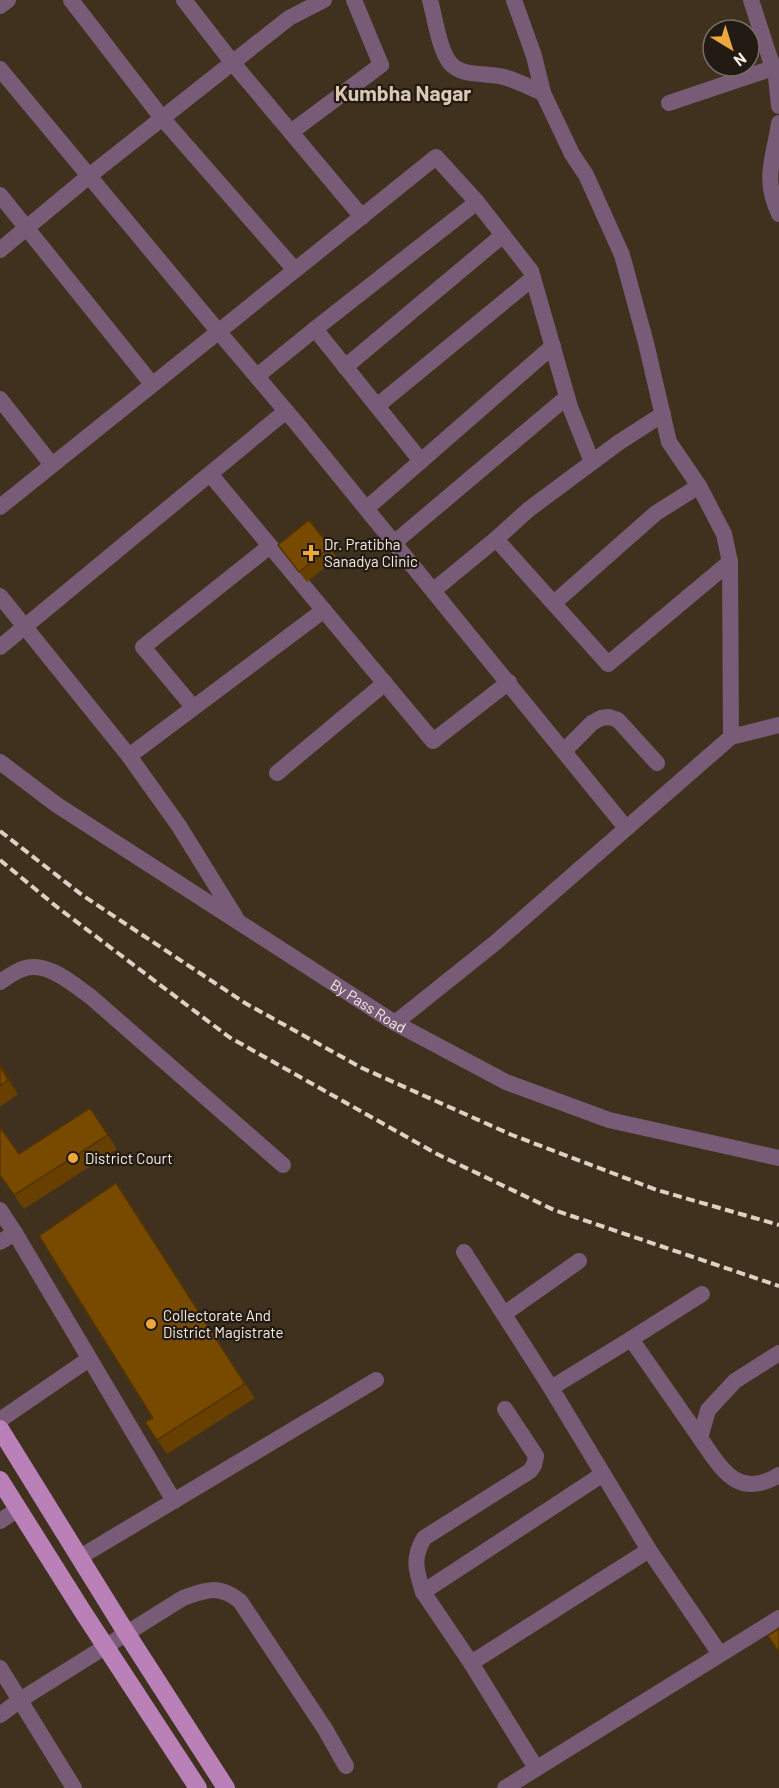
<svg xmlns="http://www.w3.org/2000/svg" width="779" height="1788" font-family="Barlow,sans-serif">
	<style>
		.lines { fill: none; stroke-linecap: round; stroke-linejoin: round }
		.minor { stroke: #785c77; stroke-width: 16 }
		.major { stroke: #ba80b8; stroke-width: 18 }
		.rail { stroke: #dbd1c5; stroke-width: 4; stroke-dasharray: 9 4.5; stroke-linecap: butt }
		.wall { fill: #674000 }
		.shaded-wall { fill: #543400 }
		.building { fill: #784a00; stroke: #543400; stroke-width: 1.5 }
		.poi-dot { fill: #eea73d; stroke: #221b13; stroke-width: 2 }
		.labels { text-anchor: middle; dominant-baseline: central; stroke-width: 4.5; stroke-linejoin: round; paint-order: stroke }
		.poi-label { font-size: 15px; fill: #f8eee3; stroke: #221b13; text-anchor: start }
		.street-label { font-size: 15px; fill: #f8eee3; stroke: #221b13 }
		.district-label { font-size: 21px; font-weight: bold; fill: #dbc8b2; stroke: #221b13 }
	</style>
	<rect width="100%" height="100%" fill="#40311f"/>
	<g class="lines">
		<g class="minor">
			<polyline points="71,0 162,118 295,270"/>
			<polyline points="184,0 232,62 362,217"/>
			<path d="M430,0C435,18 439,49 450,63C463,78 487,72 504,77C518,81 531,88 543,93"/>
			<polyline points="751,0 773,68"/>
			<polyline points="0,6 8,0"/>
			<polyline points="775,67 779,106"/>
			<polyline points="0,69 218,331 298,425 626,828"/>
			<polyline points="669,103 779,66"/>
			<path d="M779,123C774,159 762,177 779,214"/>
			<polyline points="291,132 381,65 354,0"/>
			<polyline points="0,195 152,384"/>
			<polyline points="0,250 89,176 289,18 324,0"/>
			<polyline points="315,329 421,461"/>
			<polyline points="345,367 503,235"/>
			<polyline points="257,376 315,329 477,202"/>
			<polyline points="0,399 52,465"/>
			<polyline points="377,406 533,278"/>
			<polyline points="210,474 433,741 509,682"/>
			<polyline points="0,507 436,157 477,202 531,271 570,407 592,462"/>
			<polyline points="367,508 553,346"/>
			<polyline points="496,539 608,664 730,562"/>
			<polyline points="395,542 567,397"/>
			<polyline points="434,590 496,539 528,510 618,443 663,414"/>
			<polyline points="0,596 129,756 179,826 236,918"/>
			<polyline points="554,603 656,513 699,486"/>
			<polyline points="0,647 286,411"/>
			<polyline points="193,707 143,647 270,546"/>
			<polyline points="731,737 779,725"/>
			<polyline points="564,751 592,723 601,718 609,717 618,720 657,763"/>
			<polyline points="129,756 324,610"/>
			<path id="s1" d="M0,762L57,805L395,1023L506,1082L609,1120L779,1158"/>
			<polyline points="277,773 385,683"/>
			<path d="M0,982C6,978 13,973 20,970C44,958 73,984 91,997L283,1165"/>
			<polyline points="395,1023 495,943 731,737 730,562 724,534 699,486 669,442 646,343 622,255 586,175 572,154 543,93 534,56 514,0"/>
			<polyline points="0,1210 15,1233 0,1242"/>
			<polyline points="15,1233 174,1501"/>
			<polyline points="464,1252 551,1388"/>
			<polyline points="504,1314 579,1261"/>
			<polyline points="631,1339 702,1294"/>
			<path d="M779,1353L735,1381L708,1410L700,1438C722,1469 737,1500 779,1475"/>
			<polyline points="0,1420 89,1359"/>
			<polyline points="603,1474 551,1388 631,1339 700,1438"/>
			<polyline points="0,1521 18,1509"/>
			<polyline points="80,1557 376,1380"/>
			<path d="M423,1592C416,1570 412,1559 424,1538L530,1471L534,1465L536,1456L505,1409"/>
			<polyline points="471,1663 423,1592 603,1474 649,1550"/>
			<polyline points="0,1668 74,1788"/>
			<path d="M0,1715L20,1700L183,1598C207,1590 218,1584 240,1601L325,1729L346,1766"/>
			<polyline points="536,1768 471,1663 649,1550 720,1654"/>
			<polyline points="505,1788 779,1618"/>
		</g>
		<g class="major">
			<polyline points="0,1429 127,1634 226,1788"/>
			<polyline points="0,1480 83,1612 198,1788"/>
		</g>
		<g class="rail">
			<polyline points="0,831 82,895 245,1003 362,1068 512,1135 657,1190 779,1225"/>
			<polyline points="0,860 57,907 229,1037 437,1154 554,1210 779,1286"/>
		</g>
	</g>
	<g class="wall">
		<polygon points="278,545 330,547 337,558 307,582"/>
		<polygon points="0,1063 18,1094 0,1107"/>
		<polygon points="90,1108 117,1149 24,1209 0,1175"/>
		<polygon points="116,1183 255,1398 167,1454 145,1422 153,1418"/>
	</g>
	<g class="shaded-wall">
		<polygon points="0,1063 4,1069 18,1094 8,1080 0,1066"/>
		<polygon points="116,1183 126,1197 255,1398 245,1384"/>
	</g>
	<g class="building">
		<polygon points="309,520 330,547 299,572 278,545"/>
		<polygon points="0,1066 8,1080 0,1086"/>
		<polygon points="90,1108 108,1135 14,1195 0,1175 0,1127 19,1154"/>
		<polygon points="116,1183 245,1384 157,1440 145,1422 153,1418 39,1236"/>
		<polygon points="779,1628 779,1652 768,1636"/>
	</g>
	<g class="poi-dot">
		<path d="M308 544h6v6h6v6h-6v6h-6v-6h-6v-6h6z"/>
		<circle cx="73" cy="1158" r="6"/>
		<circle cx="151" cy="1324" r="6"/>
	</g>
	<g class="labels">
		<g class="poi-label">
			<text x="324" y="544">Dr. Pratibha<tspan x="324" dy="17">Sanadya Clinic</tspan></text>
			<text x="85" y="1158">District Court</text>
			<text x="163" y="1315">Collectorate And<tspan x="163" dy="17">District Magistrate</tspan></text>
		</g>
		<g class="street-label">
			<text stroke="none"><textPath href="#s1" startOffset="442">By Pass Road</textPath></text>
		</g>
		<g class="district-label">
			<text x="403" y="92">Kumbha Nagar</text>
		</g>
	</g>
	<g transform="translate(731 48) rotate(142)"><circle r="28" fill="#221b13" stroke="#786f66" stroke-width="1.5"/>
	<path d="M0-4.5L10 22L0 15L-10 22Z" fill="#eea73d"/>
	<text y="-9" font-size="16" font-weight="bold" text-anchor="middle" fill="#f8eee3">N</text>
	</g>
</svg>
